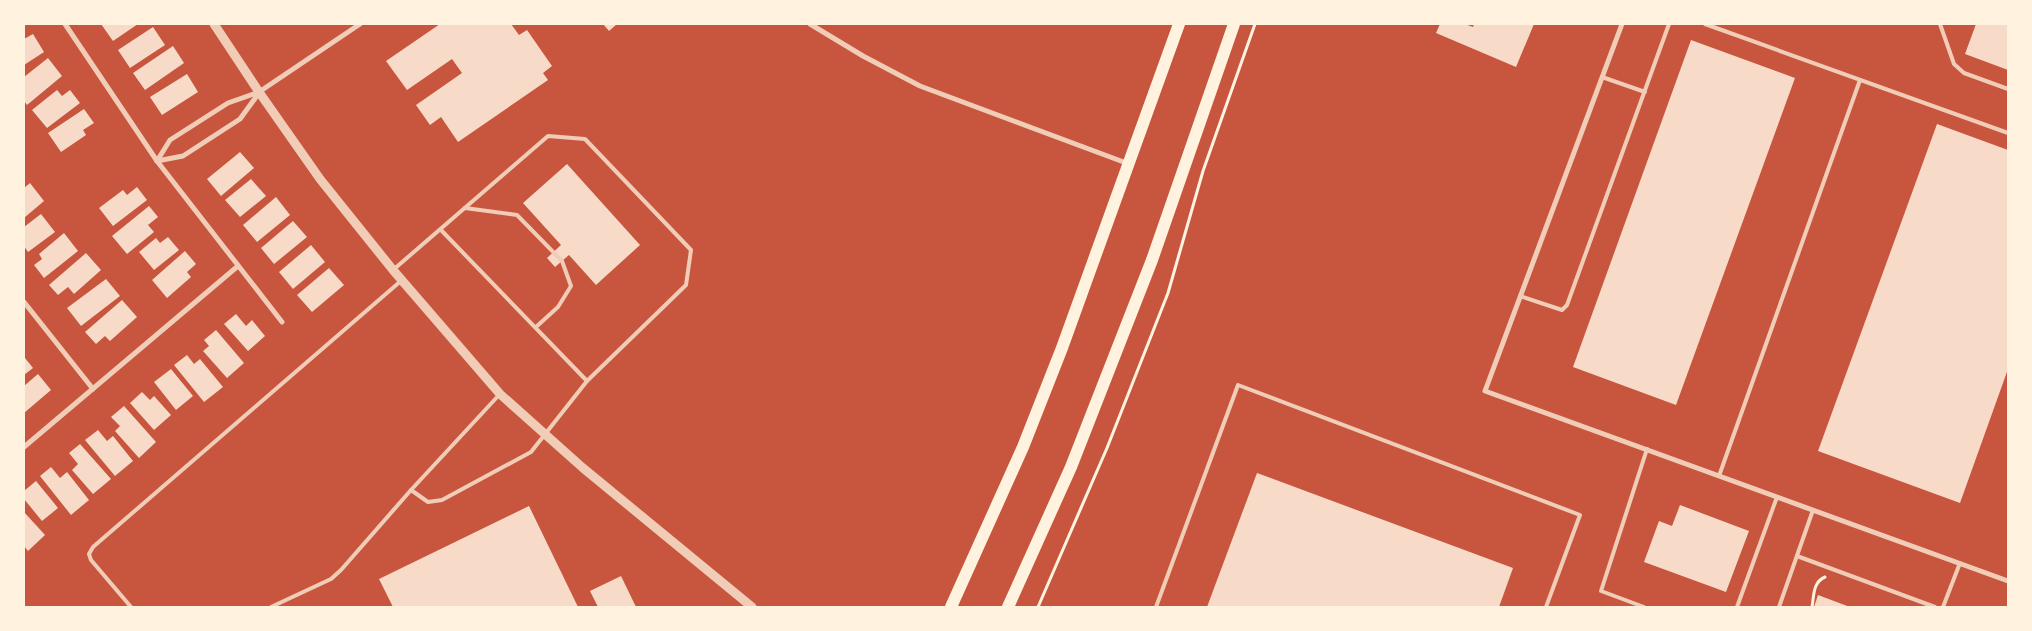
<svg xmlns="http://www.w3.org/2000/svg" width="2032" height="631" font-family="Inter,sans-serif">
	<style>
		.building { fill: #f7dbc8 }
		.lines { fill: none; stroke-linecap: round; stroke-linejoin: round }
		.path { stroke: #fff3e0; stroke-width: 3 }
		.service { stroke: #f1ccb7; stroke-width: 4 }
		.minor { stroke: #f1ccb7; stroke-width: 5 }
		.tertiary { stroke: #f1ccb7; stroke-width: 9 }
		.primary { stroke: #fff3e0; stroke-width: 12 }
	</style>
	<rect width="100%" height="100%" fill="#c8553d"/>
	<g class="building">
		<polygon points="101,24 138,24 113,41"/>
		<polygon points="440,24 511,24 519,35 527,30 552,66 543,73 548,80 458,142 441,117 430,125 416,105 462,73 452,59 407,90 386,61"/>
		<polygon points="603,24 617,24 609,31"/>
		<polygon points="1440,24 1465,24 1473,27 1474,24 1534,24 1516,67 1436,33"/>
		<polygon points="1976,24 2008,24 2008,70 1965,54"/>
		<polygon points="153,27 165,45 130,68 118,50"/>
		<polygon points="33,34 44,52 24,65 24,39"/>
		<polygon points="1691,40 1795,78 1676,405 1573,367"/>
		<polygon points="173,46 184,63 145,90 133,73"/>
		<polygon points="48,58 62,76 27,105 24,101 24,77"/>
		<polygon points="187,74 198,92 162,115 150,97"/>
		<polygon points="57,90 62,96 70,90 80,103 47,128 32,110"/>
		<polygon points="84,109 94,123 83,130 86,135 61,152 48,133"/>
		<polygon points="1937,124 2008,150 2008,369 1960,503 1818,451"/>
		<polygon points="240,152 254,168 221,196 207,179"/>
		<polygon points="567,164 640,245 596,285 569,255 555,267 547,258 561,245 523,203"/>
		<polygon points="251,179 266,196 240,217 225,200"/>
		<polygon points="30,183 44,201 24,218 24,188"/>
		<polygon points="137,187 147,200 113,226 99,208 123,190 127,195"/>
		<polygon points="276,197 290,215 257,242 243,225"/>
		<polygon points="149,206 158,217 148,225 154,232 127,254 112,236"/>
		<polygon points="41,214 55,232 28,252 24,246 24,227"/>
		<polygon points="293,221 307,237 274,264 261,248"/>
		<polygon points="64,233 78,251 44,278 34,265 42,259 39,254"/>
		<polygon points="168,237 179,250 154,270 139,252 156,238 160,243"/>
		<polygon points="311,245 325,262 293,289 279,272"/>
		<polygon points="185,251 196,264 187,272 191,277 167,298 152,280"/>
		<polygon points="86,253 101,270 74,294 68,287 58,295 49,285"/>
		<polygon points="329,268 344,285 312,312 297,295"/>
		<polygon points="106,279 120,296 81,326 67,308"/>
		<polygon points="122,300 137,317 110,341 105,336 96,344 85,332"/>
		<polygon points="236,314 246,326 252,320 265,336 248,351 224,324"/>
		<polygon points="216,330 244,363 227,378 203,351 209,346 204,340"/>
		<polygon points="187,355 194,364 200,359 223,387 204,402 174,365"/>
		<polygon points="25,358 33,368 24,375 24,359"/>
		<polygon points="171,369 193,396 176,410 154,382"/>
		<polygon points="38,374 51,390 24,413 24,386"/>
		<polygon points="142,392 150,400 154,396 171,415 154,430 130,403"/>
		<polygon points="124,406 156,442 139,458 115,431 120,426 111,417"/>
		<polygon points="98,430 107,441 113,436 133,461 115,476 85,440"/>
		<polygon points="80,444 111,479 93,494 72,470 78,464 69,453"/>
		<polygon points="51,467 60,478 67,472 89,500 71,515 40,476"/>
		<polygon points="1257,473 1513,568 1499,607 1207,607"/>
		<polygon points="36,481 58,508 42,521 24,499 24,491"/>
		<polygon points="1680,505 1749,531 1726,592 1644,562 1659,521 1672,526"/>
		<polygon points="529,506 578,607 393,607 379,579"/>
		<polygon points="24,512 45,535 28,551 24,546"/>
		<polygon points="621,576 636,607 598,607 590,591"/>
		<polygon points="1818,595 1850,607 1814,607"/>
	</g>
	<g class="lines">
		<g class="path">
			<polyline points="1038,607 1107,448 1168,293 1203,171 1255,24"/>
			<path d="M1812,607C1814,595 1813,582 1825,577"/>
		</g>
		<g class="service">
			<polyline points="1705,24 2008,133"/>
			<polyline points="1940,24 1954,64 1964,73 2008,89"/>
			<polyline points="1602,77 1645,92"/>
			<polyline points="465,208 517,215 562,261 571,286 558,307 536,327"/>
			<polyline points="393,270 548,136 585,139 691,250 686,285 587,381 441,230"/>
			<polyline points="1520,296 1562,310 1567,305 1669,24"/>
			<polyline points="1719,476 1860,80"/>
			<polyline points="411,490 428,502 442,500 531,452 587,381"/>
			<polyline points="1797,556 1935,607"/>
			<polyline points="131,607 91,560 89,554 93,547 402,280"/>
			<polyline points="271,607 331,579 341,570 411,490 499,395"/>
			<polyline points="1156,607 1238,385 1580,515 1546,607"/>
			<polyline points="1644,607 1601,591 1647,449"/>
			<polyline points="1737,607 1777,497"/>
			<polyline points="1779,607 1813,510"/>
			<polyline points="1943,607 1960,563"/>
		</g>
		<g class="minor">
			<polyline points="65,24 157,161 282,322"/>
			<polyline points="810,24 863,56 920,86 1129,164"/>
			<polyline points="1622,24 1485,391 2008,581"/>
			<polyline points="157,161 170,140 228,103 259,92 360,24"/>
			<polyline points="157,161 183,156 240,119 259,93"/>
			<polyline points="24,302 93,389"/>
			<polyline points="24,447 238,266"/>
		</g>
		<polyline class="tertiary" points="214,24 259,92 320,179 393,270 500,394 583,468 752,607"/>
		<g class="primary">
			<polyline points="951,607 1023,447 1062,348 1179,24"/>
			<polyline points="1008,607 1071,467 1152,260 1234,24"/>
		</g>
	</g>
	<rect width="2032" height="631" fill="none" stroke="#fff3e0" stroke-width="50"/>
</svg>
